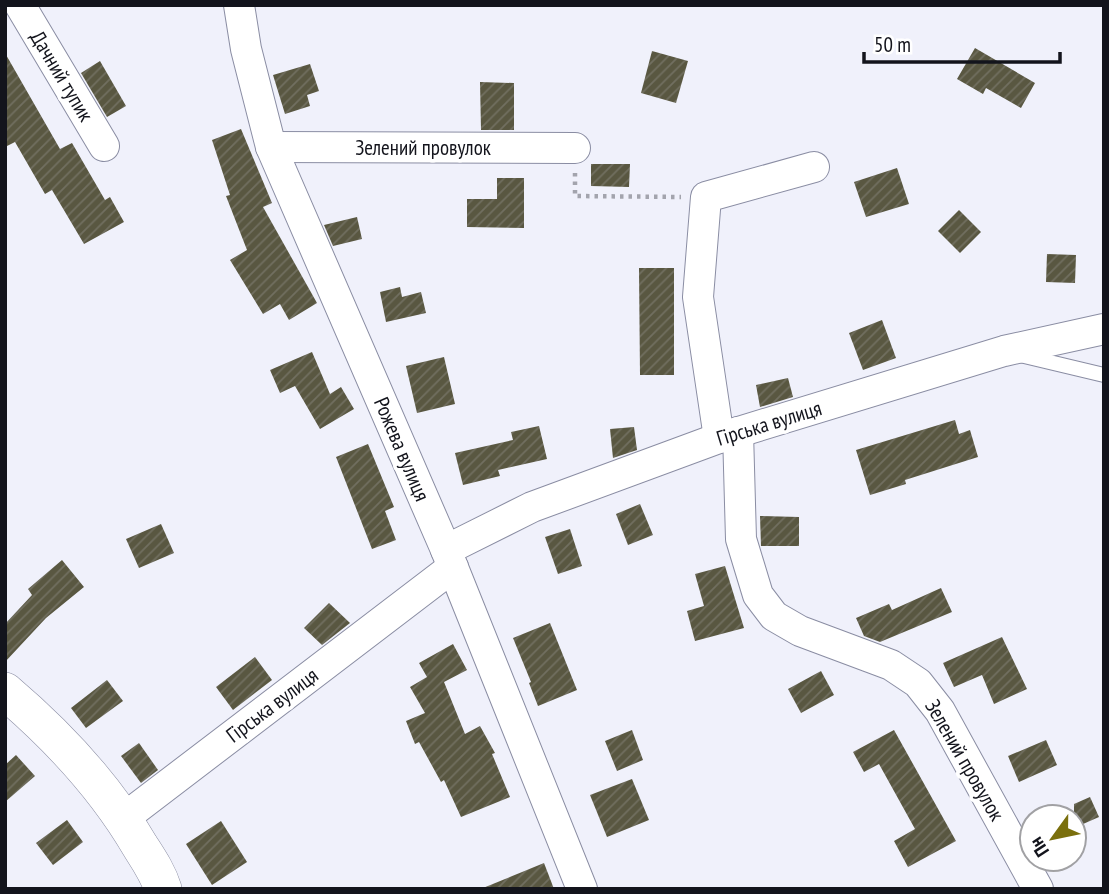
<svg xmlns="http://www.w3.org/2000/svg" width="1109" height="894" font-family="'PT Sans Narrow',sans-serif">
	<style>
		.building { fill: url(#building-hatch) }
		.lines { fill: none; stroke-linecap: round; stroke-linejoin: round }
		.service-casing { stroke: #8a8da3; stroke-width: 16 }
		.minor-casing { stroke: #8a8da3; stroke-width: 32 }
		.tertiary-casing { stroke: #8a8da3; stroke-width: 38 }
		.path { stroke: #a3a4ad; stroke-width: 4.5; stroke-dasharray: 3.5 5; stroke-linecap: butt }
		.service { stroke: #fff; stroke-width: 14 }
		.minor { stroke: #fff; stroke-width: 30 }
		.tertiary { stroke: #fff; stroke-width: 37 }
		.labels { text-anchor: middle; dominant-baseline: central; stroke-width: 7; stroke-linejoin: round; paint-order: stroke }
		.street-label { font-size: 21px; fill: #13141c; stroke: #fff }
	</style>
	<defs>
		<pattern id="building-hatch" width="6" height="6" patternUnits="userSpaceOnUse" patternTransform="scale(1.75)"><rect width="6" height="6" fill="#595741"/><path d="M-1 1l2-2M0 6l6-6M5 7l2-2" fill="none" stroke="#716f60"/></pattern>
	</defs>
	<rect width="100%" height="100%" fill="#f0f1fb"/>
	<g class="building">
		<polygon points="975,48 1035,83 1021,108 986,88 983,94 957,79"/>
		<polygon points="652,51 688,61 676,103 641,93"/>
		<polygon points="5,53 60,149 72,143 105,200 110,197 124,222 84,244 52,190 45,194 15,142 5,147"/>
		<polygon points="100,61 126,106 107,117 81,73"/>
		<polygon points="310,64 319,91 307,95 310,106 285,114 273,75"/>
		<polygon points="480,82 514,83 514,130 481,130"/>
		<polygon points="241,129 272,203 263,207 317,303 289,320 280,304 263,314 230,260 247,250 226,196 230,195 212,140"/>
		<polygon points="591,164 630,164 629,187 591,186"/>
		<polygon points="897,168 909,204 866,217 854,182"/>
		<polygon points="497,178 524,178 524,228 467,227 467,199 497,199"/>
		<polygon points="959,210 981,232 960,253 938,231"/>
		<polygon points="357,217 362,239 333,246 324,225"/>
		<polygon points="1047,254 1076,255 1075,283 1046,282"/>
		<polygon points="639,268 674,268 674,375 640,375"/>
		<polygon points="400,287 402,297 421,292 426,313 386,322 380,292"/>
		<polygon points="882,320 896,358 863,370 849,333"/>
		<polygon points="312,352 330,394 341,387 354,409 320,429 295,386 280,393 270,370"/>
		<polygon points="444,357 455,404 417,413 406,366"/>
		<polygon points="788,378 793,397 760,407 756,385"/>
		<polygon points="955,420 959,434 970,430 978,457 905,480 906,484 870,495 856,450"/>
		<polygon points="539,426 547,459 498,470 500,476 463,485 455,453 513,440 511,432"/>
		<polygon points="634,427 637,450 613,458 610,429"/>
		<polygon points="368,444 394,507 385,511 396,540 372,549 336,457"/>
		<polygon points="640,504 653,535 628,545 616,514"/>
		<polygon points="760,516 799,517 799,546 761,546"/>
		<polygon points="161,524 174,553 139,568 126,539"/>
		<polygon points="570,529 582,566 558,574 545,537"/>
		<polygon points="62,560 84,587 46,618 5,662 5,624 32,595 28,589"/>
		<polygon points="725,566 744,628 695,641 687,611 704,606 695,574"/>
		<polygon points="941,588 952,612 880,642 864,636 856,618 889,604 892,610"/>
		<polygon points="329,603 350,623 322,645 304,628"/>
		<polygon points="550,623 577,690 538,706 529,683 531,682 513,638"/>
		<polygon points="1002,637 1027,689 994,704 982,675 954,687 943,663"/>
		<polygon points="453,644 467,670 444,682 465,734 480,726 495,753 492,754 510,797 461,817 444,780 441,782 419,742 415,744 406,721 425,713 410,687 427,677 419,663"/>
		<polygon points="255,657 272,680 233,710 216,687"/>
		<polygon points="821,671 834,695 801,713 788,689"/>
		<polygon points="107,680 123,701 86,728 71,708"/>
		<polygon points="632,730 643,760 617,771 605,741"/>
		<polygon points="894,730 956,841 908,867 894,841 915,829 879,764 864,772 853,752"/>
		<polygon points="1046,740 1057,765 1019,782 1008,756"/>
		<polygon points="139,743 158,770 141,783 121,756"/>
		<polygon points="16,755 35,776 5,802 5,765"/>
		<polygon points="632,779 649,820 607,837 590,795"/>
		<polygon points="1090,797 1099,817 1074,828 1074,804"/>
		<polygon points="67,820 83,842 53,865 36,843"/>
		<polygon points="221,821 247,862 212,885 186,844"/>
		<polygon points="544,863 554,889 483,889 483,888"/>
	</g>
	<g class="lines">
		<g class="service-casing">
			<polyline id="service" points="1020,355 1104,375"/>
		</g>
		<g class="minor-casing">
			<g id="minor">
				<polyline points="20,5 104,146"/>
				<polyline points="239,5 246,49 271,147 446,550 582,889"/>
				<polyline points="271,147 575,148"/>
				<polyline points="738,432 741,539 758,595 774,616 800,631 891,665 918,683 940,711 1038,889"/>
				<polyline points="719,438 698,297 706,197 814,167"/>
				<polyline points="446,550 532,507 719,438 1004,351 1104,329"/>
				<polyline points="124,818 453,567"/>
			</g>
		</g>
		<g class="tertiary-casing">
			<path id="tertiary" d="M5,691C58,736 105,786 140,846C149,860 158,873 163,889"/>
		</g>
		<polyline class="path" points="575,173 575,196 681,197"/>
		<use href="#service" class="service"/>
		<use href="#minor" class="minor"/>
		<use href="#tertiary" class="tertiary"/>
	</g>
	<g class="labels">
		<g class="street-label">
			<text transform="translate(62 76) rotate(59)">Дачний тупик</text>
			<text x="423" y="147">Зелений провулок</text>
			<text transform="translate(769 423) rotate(-17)">Гірська вулиця</text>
			<text transform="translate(402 449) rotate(67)">Рожева вулиця</text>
			<text transform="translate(272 705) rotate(-37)">Гірська вулиця</text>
			<text transform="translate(965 760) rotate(60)">Зелений провулок</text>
		</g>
	</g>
	<rect width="1109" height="894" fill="none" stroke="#13141c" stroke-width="14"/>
	<g transform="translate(1053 838) rotate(237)"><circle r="33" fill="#ffffff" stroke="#a1a1a4" stroke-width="2"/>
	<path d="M0-5L12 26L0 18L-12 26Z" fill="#7a6f0d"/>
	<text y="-10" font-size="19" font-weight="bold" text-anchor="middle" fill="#13141c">Пн</text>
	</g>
	<path d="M864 52v10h196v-10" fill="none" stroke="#13141c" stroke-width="3.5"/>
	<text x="874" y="52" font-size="21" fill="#13141c" stroke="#ffffff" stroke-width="5" paint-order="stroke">50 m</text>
</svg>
